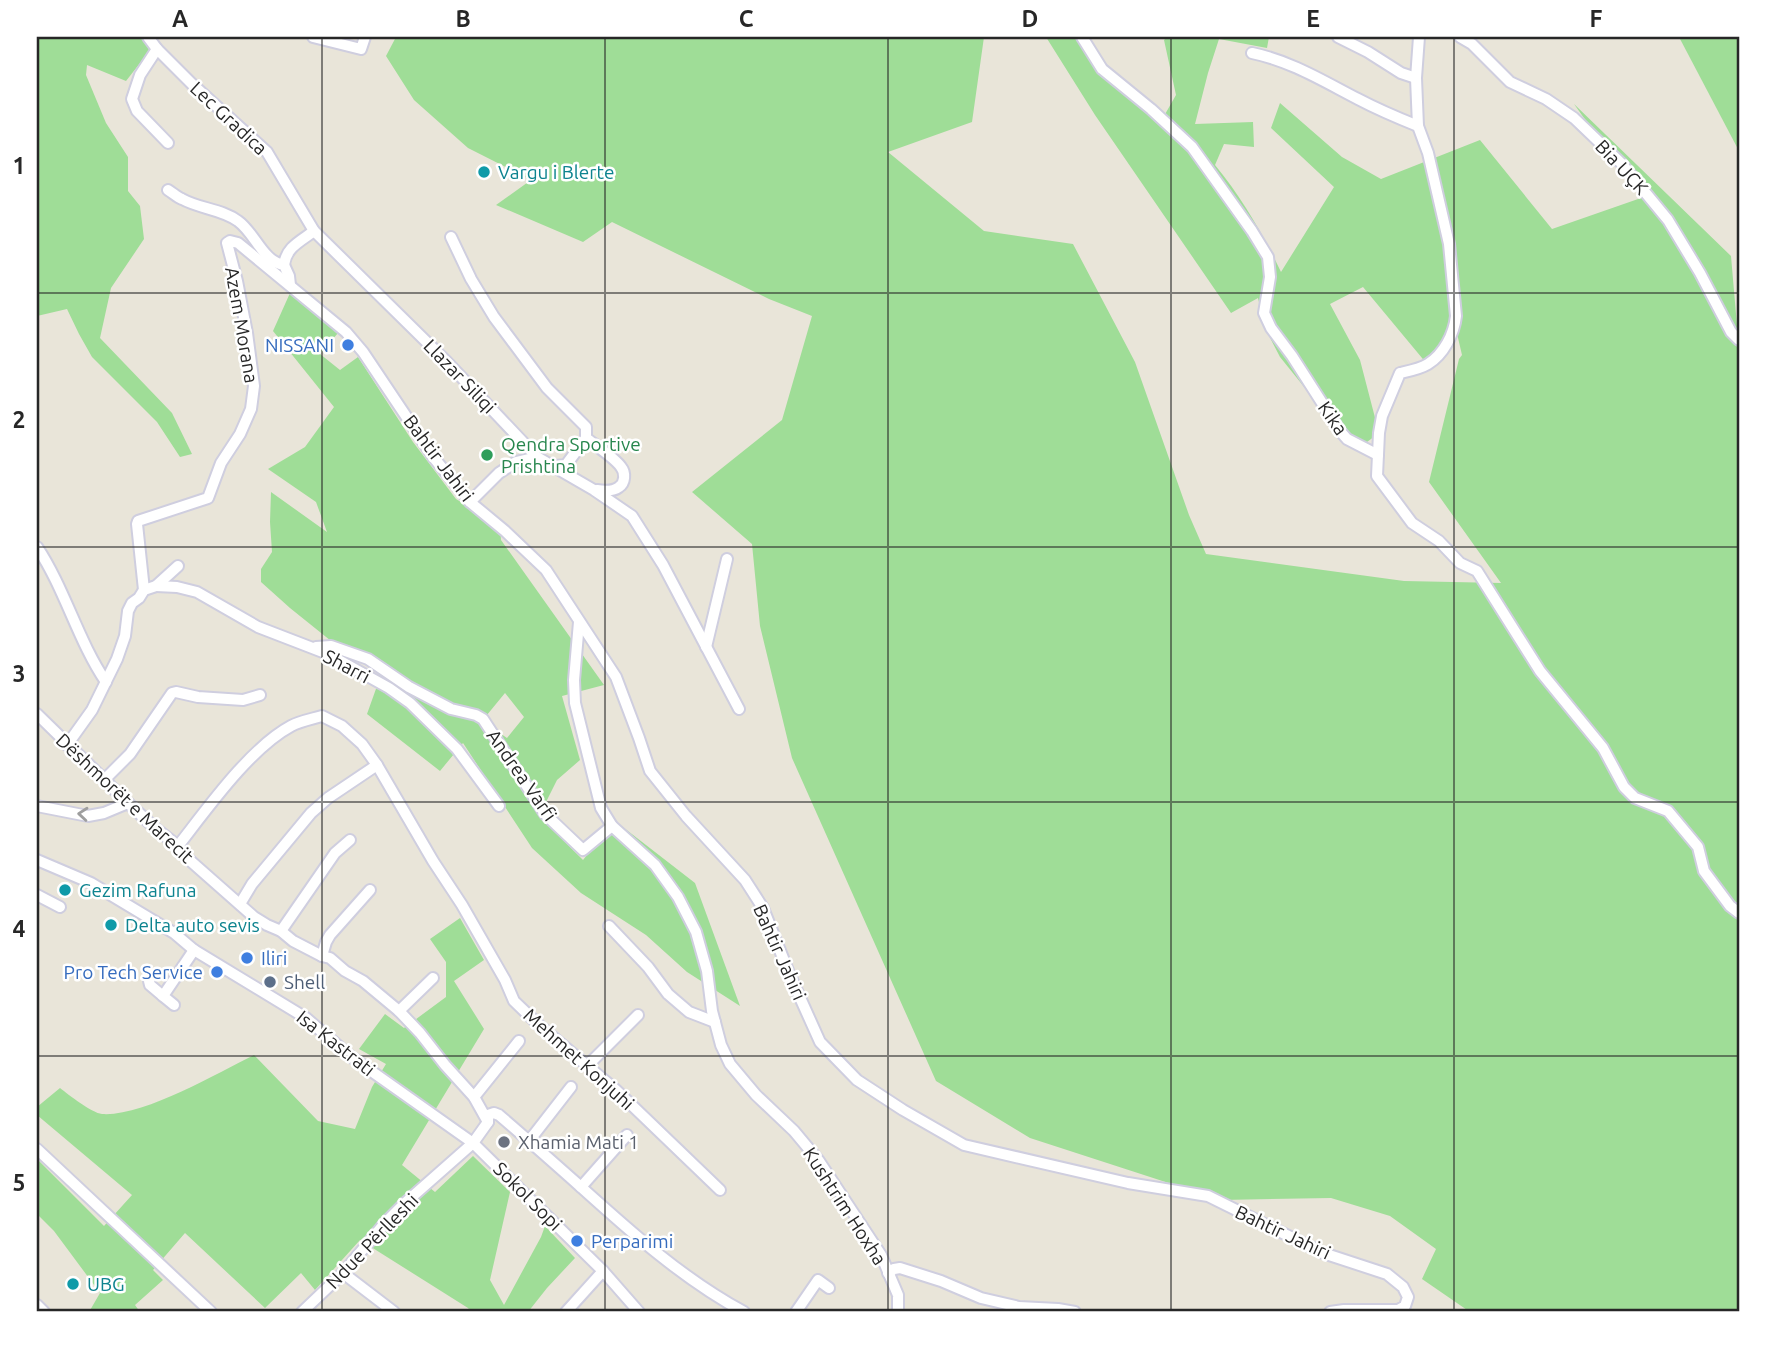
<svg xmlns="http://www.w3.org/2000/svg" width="1776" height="1349" font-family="Ubuntu,sans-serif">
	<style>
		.green { fill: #9fdd97; fill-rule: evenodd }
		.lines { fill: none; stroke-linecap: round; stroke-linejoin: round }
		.minor-casing { stroke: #cfcedf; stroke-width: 14 }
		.minor { stroke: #fff; stroke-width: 10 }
		.oneway { stroke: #9e9e9e }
		.grid { fill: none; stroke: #272727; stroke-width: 2; stroke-opacity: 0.55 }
		.culture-dot { fill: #0f9aa8; stroke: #fff; stroke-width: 2.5 }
		.shop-dot { fill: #3f7fe0; stroke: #fff; stroke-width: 2.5 }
		.leisure-dot { fill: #2e9e5b; stroke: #fff; stroke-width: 2.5 }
		.service-dot { fill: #5c6f8a; stroke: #fff; stroke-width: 2.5 }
		.worship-dot { fill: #6b7280; stroke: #fff; stroke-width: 2.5 }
		.labels { text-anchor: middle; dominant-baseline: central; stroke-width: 5; stroke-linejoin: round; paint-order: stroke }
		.street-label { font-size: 19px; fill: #272727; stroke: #fff }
		.culture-label { font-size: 19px; fill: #0d838f; stroke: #fff; text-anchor: start }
		.shop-label { font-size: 19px; fill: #366cbe; stroke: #fff; text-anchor: end }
		.leisure-label { font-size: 19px; fill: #27864d; stroke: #fff; text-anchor: start }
		.service-label { font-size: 19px; fill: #4e5e75; stroke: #fff; text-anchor: start }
		.worship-label { font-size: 19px; fill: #5b616d; stroke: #fff; text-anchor: start }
		.neatline { fill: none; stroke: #272727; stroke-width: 2.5 }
		.grid-label { font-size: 23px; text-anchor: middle; font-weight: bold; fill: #272727 }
	</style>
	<rect width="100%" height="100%" fill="#e9e5d9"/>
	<g class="green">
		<polygon points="37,37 141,37 151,49 126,81 87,65 86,75 106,123 128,157 128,191 140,206 144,239 111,288 100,338 172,413 192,454 180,457 157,422 92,357 79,334 67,309 37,316"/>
		<path d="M396,37H984L972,122L888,152L984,231L1073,244L1135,362L1189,515L1206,554L1404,581L1501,583L1429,482L1459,359L1462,355L1455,325L1427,364L1363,287L1330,304L1360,360L1379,433L1363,445L1338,429L1280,357L1265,328L1258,298L1231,313L1095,115L1046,37H1075L1102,69L1103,77L1160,123L1176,95L1164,40L1167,37H1269L1267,48L1219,39L1208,73L1195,124L1253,122L1254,147L1224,144L1215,165C1242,198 1263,234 1281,272L1334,187L1271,128L1280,103L1342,157L1381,179L1480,140L1552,229L1641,198L1574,104L1731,256L1739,349V1312H1470L1422,1279L1436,1249L1390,1216L1331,1198L1221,1200L1030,1138L936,1081L792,758L760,626L752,544L692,492L782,420L812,316L769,299L612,222L583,242L496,205L531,180L468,148L414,100L386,56Z"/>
		<polygon points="1679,37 1739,37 1739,151"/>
		<path d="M290,293L338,333L320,354L340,370L358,357L413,442L456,499L500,526L501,540L604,685L562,696L580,760L557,780L539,816L583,860L615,821L695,883L740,1006L687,972L646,935L581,893L532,848L463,743L440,771L367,714L382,672L351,657L290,608L261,582V569L272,552L270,522L271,492L327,532L316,502L268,469L305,447L334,407L273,331ZM505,693L524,717L507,738L482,721Z"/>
		<path d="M460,918L484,960L454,981L484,1029L402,1165L435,1192L473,1156L510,1192L490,1280L504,1305L541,1237L545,1226L575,1258L547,1288L528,1312H471L468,1308L360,1240L315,1290L301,1273L265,1308L185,1233L153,1270L163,1280L135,1305L140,1312H89L100,1293L54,1231L37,1214V1159L104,1226L132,1195L37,1115V1107L60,1088C69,1095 92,1113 102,1114C142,1117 216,1074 254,1055L318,1121L355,1129L372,1087L386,1064L359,1049L385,1014L404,1028L446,997V962L430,939Z"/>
	</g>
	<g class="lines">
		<g class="minor-casing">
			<g id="minor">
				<polyline points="148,37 157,49 192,84 267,152 314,231 447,362 537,457 594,490 632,516 663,565 739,709"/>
				<polyline points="313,37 361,49 365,37"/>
				<polyline points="1082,37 1102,69 1151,109 1192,147 1252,231 1268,257 1270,277 1264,313 1271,328 1292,356 1340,431 1347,439 1378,455"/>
				<polyline points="1338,37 1368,52 1401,73 1416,78"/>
				<path d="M1419,37L1416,78L1418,126L1428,153L1449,244L1456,316C1454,334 1444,354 1428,364C1420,369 1409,371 1400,373L1382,416L1379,433L1377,476L1412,523L1439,541L1460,563L1477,571L1540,671L1603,748L1624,787L1635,798L1668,811L1698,847L1704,871L1730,906L1739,913"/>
				<polyline points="1460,37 1472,44 1510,82 1546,99 1574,118 1621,163 1668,220 1700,273 1731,332 1739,340"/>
				<polyline points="157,49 140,75 132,99 137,111 168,143"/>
				<path d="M1252,53C1291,61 1323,81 1358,99C1377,109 1398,118 1418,126"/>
				<path d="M168,190C173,193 177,197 182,199C200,209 222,209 238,221C255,233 263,262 284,265L289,276L290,285"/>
				<polyline points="451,237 471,279 494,317 547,388 586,427 586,438 566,465 555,466"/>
				<path d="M284,265C286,247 301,241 314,231"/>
				<path d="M586,438C595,445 615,458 621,467C626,473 625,483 619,487C613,492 604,491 597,490"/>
				<polyline points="470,502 499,473 516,462 537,457"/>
				<path d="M37,547C65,589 78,641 106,682"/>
				<polyline points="156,586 177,587 197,592 258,627 328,654 389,688 410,703 457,749 499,806"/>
				<polyline points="144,590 137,524 138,521 208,498 221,463 240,434 251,409 254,386 247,333 237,281 227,243 230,241 238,243 346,332 363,352 434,458 470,502 505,531 546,570 616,677 639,738 650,771 686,816 745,880 763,908 789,973 820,1042 857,1080 903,1110 964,1145 1128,1183 1208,1196 1323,1253 1387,1274 1403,1287 1408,1297 1405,1306 1398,1310 1344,1310 1330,1312"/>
				<polyline points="579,622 574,680 575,703 601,808 612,826 655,865 678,897 696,932 707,971 712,1011 721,1045 730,1064 756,1095 794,1131 819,1161 881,1255 898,1295 898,1312"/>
				<polyline points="316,647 331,646 368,659 409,687 451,709 476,715 483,719 545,814 583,850 612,826"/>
				<polyline points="706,647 727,559"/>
				<polyline points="37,714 128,803 155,828 178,846 186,857 254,917 267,925 281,931 293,941 322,956 330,958 345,971 363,981 399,1011 420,1033 445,1065 474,1097 488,1122"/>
				<polyline points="67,745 92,710 117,659 125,636 128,611 132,603 139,598 144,590 156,586 178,566"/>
				<polyline points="104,780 130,754 172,693 176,692 198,697 243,700 260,695"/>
				<polyline points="37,806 88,816 104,813 128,803"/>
				<path d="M178,846C207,809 250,748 291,726C300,721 312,719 322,716L342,726L362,744L377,765L433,861L462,905L505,980L514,1001L540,1026L616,1090L720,1190"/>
				<polyline points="37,860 91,883 174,933 194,950 306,1018 350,1056 473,1143 603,1271 639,1312"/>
				<polyline points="37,895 60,907"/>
				<polyline points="240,904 252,884 311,813 328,798 377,765"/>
				<polyline points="609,926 648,967 668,994 689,1012 715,1022"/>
				<polyline points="281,931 335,853 350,840"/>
				<polyline points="322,956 326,942 330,935 370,890"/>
				<polyline points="149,981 150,985 163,996"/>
				<polyline points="174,1005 163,996 194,950"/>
				<polyline points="399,1011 433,978"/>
				<polyline points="587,1066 638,1015"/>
				<polyline points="474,1097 519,1041"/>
				<polyline points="529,1141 571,1087"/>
				<polyline points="37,1149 211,1312"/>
				<polyline points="581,1187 627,1135"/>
				<polyline points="343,1273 394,1312"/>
				<polyline points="888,1273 894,1269 900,1268 941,1281 981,1298 1019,1307 1058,1309 1075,1312"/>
				<polyline points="37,1305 44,1312"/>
				<path d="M302,1312L343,1273L385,1223L405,1203L473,1143L488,1122V1115L494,1113L499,1115C527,1139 554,1163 581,1187C632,1233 683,1279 744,1312"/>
				<polyline points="566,1312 603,1271"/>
				<polyline points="796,1312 818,1280 829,1288"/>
			</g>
		</g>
		<use href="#minor" class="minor"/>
	</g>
	<defs><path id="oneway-chevron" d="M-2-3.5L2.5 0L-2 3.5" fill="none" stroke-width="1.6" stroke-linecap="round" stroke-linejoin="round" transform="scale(1.75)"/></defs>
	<use class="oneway" href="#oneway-chevron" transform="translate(83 814) rotate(-175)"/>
	<path class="grid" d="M322,37V1312M605,37V1312M888,37V1312M1171,37V1312M1454,37V1312M37,293H1739M37,547H1739M37,802H1739M37,1056H1739"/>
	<g class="culture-dot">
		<circle cx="484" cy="172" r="7"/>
		<circle cx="65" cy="890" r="7"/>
		<circle cx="111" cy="925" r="7"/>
		<circle cx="73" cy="1284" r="7"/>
	</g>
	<g class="shop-dot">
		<circle cx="348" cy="345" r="7"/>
		<circle cx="247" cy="958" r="7"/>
		<circle cx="217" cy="972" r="7"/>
		<circle cx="577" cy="1241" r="7"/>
	</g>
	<circle class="leisure-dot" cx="487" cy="455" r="7"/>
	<circle class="service-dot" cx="270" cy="982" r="7"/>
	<circle class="worship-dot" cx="504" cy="1142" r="7"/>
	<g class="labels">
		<g class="street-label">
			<text transform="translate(229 118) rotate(43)">Lec Gradica</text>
			<text transform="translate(1622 167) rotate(47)">Bia UÇK</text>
			<text transform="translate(242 325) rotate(80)">Azem Morana</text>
			<text transform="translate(460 376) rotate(46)">Llazar Siliqi</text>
			<text transform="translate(1333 418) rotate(55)">Kika</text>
			<text transform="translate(439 458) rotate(53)">Bahtir Jahiri</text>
			<text transform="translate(347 666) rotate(28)">Sharri</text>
			<text transform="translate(522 775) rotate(55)">Andrea Varfi</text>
			<text transform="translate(125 798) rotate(43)">Dëshmorët e Marecit</text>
			<text transform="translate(780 952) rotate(66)">Bahtir Jahiri</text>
			<text transform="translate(336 1043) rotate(38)">Isa Kastrati</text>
			<text transform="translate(579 1059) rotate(42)">Mehmet Konjuhi</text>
			<text transform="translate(528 1196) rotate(45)">Sokol Sopi</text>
			<text transform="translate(845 1206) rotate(57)">Kushtrim Hoxha</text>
			<text transform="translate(1283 1232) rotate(25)">Bahtir Jahiri</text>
			<text transform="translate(372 1241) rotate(-46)">Ndue Përlleshi</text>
		</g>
		<g class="culture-label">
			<text x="498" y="172">Vargu i Blerte</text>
			<text x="79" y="890">Gezim Rafuna</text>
			<text x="125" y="925">Delta auto sevis</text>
			<text x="87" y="1284">UBG</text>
		</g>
		<g class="shop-label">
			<text x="334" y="345">NISSANI</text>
			<text x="261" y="958" text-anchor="start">Iliri</text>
			<text x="203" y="972">Pro Tech Service</text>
			<text x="591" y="1241" text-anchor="start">Perparimi</text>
		</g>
		<g class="leisure-label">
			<text x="501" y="444">Qendra Sportive<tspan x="501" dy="22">Prishtina</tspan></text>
		</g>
		<g class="service-label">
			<text x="284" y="982">Shell</text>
		</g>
		<g class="worship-label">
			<text x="518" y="1142">Xhamia Mati 1</text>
		</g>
	</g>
	<rect width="1776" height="1349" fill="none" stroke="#ffffff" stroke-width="77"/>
	<rect x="38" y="38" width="1700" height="1272" class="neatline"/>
	<g class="grid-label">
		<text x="180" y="27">A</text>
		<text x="463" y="27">B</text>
		<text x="746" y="27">C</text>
		<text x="1030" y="27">D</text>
		<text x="1313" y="27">E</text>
		<text x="1596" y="27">F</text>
		<text x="19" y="174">1</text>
		<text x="19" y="428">2</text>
		<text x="19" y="682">3</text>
		<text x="19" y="937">4</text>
		<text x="19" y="1191">5</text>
	</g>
</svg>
